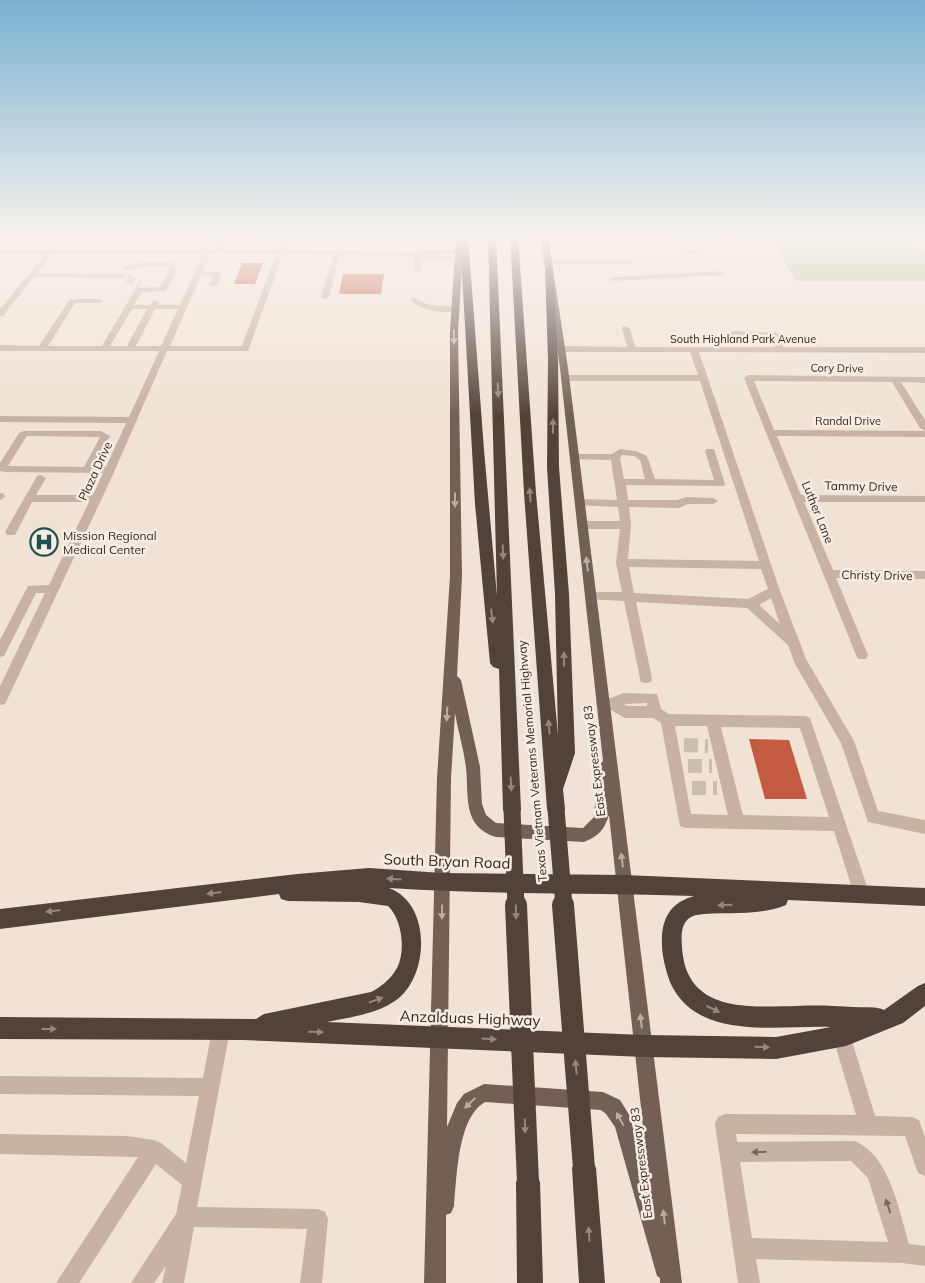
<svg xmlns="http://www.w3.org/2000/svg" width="925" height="1283" font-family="Mulish,sans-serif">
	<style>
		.green { fill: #b3be97 }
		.building { fill: #c45a40 }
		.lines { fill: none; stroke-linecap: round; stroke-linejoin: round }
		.minor-tunnel-far1 { stroke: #cabeb3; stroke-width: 8; stroke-dasharray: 8 4; stroke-linecap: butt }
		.minor-tunnel { stroke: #cabeb3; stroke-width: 14; stroke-dasharray: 14 7; stroke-linecap: butt }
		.minor { fill: #c7b2a3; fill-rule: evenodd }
		.major { fill: #745f56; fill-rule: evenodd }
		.highway { fill: #53423c; fill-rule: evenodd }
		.highway-bridge-far1 { stroke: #53423c; stroke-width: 17 }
		.highway-bridge { stroke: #53423c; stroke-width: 22 }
		.oneway { fill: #bdada3 }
		.oneway2 { fill: #95867e }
		.oneway3 { fill: #75665e }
		.labels { text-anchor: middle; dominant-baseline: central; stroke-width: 5; stroke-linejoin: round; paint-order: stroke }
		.far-street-label { font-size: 11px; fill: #322825; stroke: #f8ede2 }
		.street-label { font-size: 12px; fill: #322825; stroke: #f8ede2 }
		.poi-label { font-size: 12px; fill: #322825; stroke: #f8ede2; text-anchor: start }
		.near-street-label { font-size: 15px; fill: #322825; stroke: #f8ede2 }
	</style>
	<rect width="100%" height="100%" fill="#f0e3d6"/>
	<polygon class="green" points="770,236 912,236 925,252 925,281 796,281"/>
	<g class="building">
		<polygon points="242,263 263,263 255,284 234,284"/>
		<polygon points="343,274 384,274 381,294 339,294"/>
		<polygon points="749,739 789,740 807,799 765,799"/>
	</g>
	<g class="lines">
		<polyline class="minor-tunnel-far1" points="127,278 140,285"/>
		<g class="minor-tunnel">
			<polyline points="684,745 708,746"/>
			<polyline points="688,766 712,766"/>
			<polyline points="692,788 717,788"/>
		</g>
		<g class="minor">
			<path d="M222,236H229L223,249L277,250L282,236H289L288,240L298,241L299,236H306L304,245L287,244L285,250L416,252L425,250H459L463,252L459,254H424L458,257L462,259L458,261L420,258L422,270L418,272L414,270L413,256L340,255L329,297L325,299L321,297L333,255L283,254L248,351H167L110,481L7,700L5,704L0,705V686L45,593H36L4,656L0,657V640L28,586L49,585L89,502H32L15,535H7L5,532L37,476L41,475L46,478L36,495H93L103,473L5,472L0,471V463L19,433L24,431H101L110,436L94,467H106L126,423L0,422V416L129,417L159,351H0V345L39,346L70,299H99L103,301L102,303H75L48,346H102L136,288L160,287L169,269L168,266H146L127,270H124V266L146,262H173L177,269L166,291L142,292L134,305H150L155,300L159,302L158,305H180L203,253L52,254L37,273L122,274L126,276L122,278L34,277L3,316H0V309L45,254H0V250L215,249ZM211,253L276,254L242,346H170L201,275L213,276L209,285L213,287L217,285L222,274L218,272L203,271ZM132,309H147L127,346H110ZM155,309H178L161,346H136ZM28,436L99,437H100L84,467L8,466L26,437Z"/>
			<polygon points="361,236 372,238 406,236 404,242 370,242"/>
			<polygon points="749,236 756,236 759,240 752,242"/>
			<polygon points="913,236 925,236 925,238"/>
			<polygon points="718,237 722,239 721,241 681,242 677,240 681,238"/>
			<polygon points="704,248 707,248 707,252 686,254 682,252"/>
			<polygon points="545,260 631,260 635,262 631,264 548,264 544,262"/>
			<polygon points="721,271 725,273 724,275 612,281 608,279 612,277"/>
			<path d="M412,298C419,298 423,304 431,305C440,307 452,304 459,309C449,316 419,310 411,300Z"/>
			<path d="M623,326L630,328L635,347H775L771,337L730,336L729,334L733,331L777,333L783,347H925V353L699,352L779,588L806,659L854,741L878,811L925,820V834L868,822L841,743L795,664L788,645L747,608L636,602L652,678L651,682L646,683L641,682L640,678L624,601L587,599L585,596L591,592H622L616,563L620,529H583L578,525L583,521H620L618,507L576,505L575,503L580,499L617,500L611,460L571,459L570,457L575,454H612L620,449L636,451L647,456L655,479L714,480L705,451L706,449H714L725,484L724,486L626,485L628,500H677L686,497L713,498L718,501L713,504H688L679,508L629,507L631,525L628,559L759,561L700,381H565L561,378L565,375H698L690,352H562L558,349L562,346L627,347L622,328ZM622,455L634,456L640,460L645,479H624L620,458ZM629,567L761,569L768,589L748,599L634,593ZM771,598L780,624L759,605Z"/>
			<polygon points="748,375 925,377 925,383 901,382 925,420 925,431 920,428 892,382 754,381 774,430 925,431 925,437 777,436 801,495 925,496 925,502 804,502 833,570 925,571 925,579 836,578 868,655 866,659 858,659 856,655 744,378"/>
			<polygon points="0,493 4,494 5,497 0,500"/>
			<path d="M623,693L657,694L661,709L669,714L805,716L810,718L870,895L868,901L862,903L856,901L834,831L685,828L680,826L661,723L653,718H625L611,710L598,708L596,704L598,700L611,698ZM647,703V706H627L624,704ZM675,726H707L728,815L691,814ZM721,727L800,728L829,817L743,815Z"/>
			<polygon points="221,1021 227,1024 230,1030 197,1207 318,1209 325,1212 328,1219 322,1283 300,1283 307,1229 194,1227 184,1283 162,1283 166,1266 154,1283 131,1283 176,1214 182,1185 156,1164 79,1283 56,1283 138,1157 0,1154 0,1134 127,1136 154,1140 161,1143 186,1163 199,1096 0,1094 0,1076 203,1078 212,1030 215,1024"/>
			<path d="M840,1022L846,1025L849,1031L875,1116L912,1117L919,1120L925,1137V1176L918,1173L905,1136L736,1134L737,1142L855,1141C890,1156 899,1211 909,1244L925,1246V1266L902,1263L756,1259L760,1283H738L715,1124L718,1117L725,1114L856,1115L831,1031L834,1025ZM851,1161L868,1178L888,1242L752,1238L740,1162Z"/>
		</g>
		<path class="major" d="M456,236H464L458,332L462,576L457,676L461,680L480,767L482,804L486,815L496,823L583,828L594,817L598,767L603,761L560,368L540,236H548L568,368L682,1283H660V1278L657,1276L615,1127L606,1114L601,1110L485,1102C457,1118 457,1178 454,1206L451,1213L446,1215V1283H424L437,778L450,576V332ZM455,713C458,731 464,750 466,768C469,796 462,827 496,837L584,842C599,836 604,830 609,815L649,1181L630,1116L620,1100L603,1092L484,1084L464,1094L457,1103L447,1127L451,778Z"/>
		<g class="highway">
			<polygon points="460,236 468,236 484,450 497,596 488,236 496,236 521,810 518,816 512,818 506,816 503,810 499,669 493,667 490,663 475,504"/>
			<polygon points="510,236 518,236 536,493 558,735 555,594 547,467 548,360 545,268 549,265 553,268 558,360 559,467 569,594 575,753 563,789 565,809 562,815 556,817 550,815 547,809 524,493"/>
			<path d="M369,868L442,873L625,875L925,888V906L788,900L786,905C757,917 726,911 696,915C681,919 681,934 682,947C686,1013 748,1007 797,1006C816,1005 835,1006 854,1007C864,1008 876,1006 884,1010L918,986L925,983V1006L903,1023L846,1046L776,1059L644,1057L243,1040L0,1039V1017L256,1019L264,1014L371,992C381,987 391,979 397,968C406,951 402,919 388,906L359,902L288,901L281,899L279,894L0,929V909L297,874ZM389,888C490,895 592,892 694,896C673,902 663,915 662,937C661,952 665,968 670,982C696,1042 779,1025 831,1027L776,1037L644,1035L327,1022C351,1017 379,1014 399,998C430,971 430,903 389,888Z"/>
			<polygon points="584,1156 592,1160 596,1168 605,1283 579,1283 572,1168 576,1160"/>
			<polygon points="528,1170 536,1174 540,1182 543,1283 517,1283 516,1182 520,1174"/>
		</g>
		<g class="highway-bridge-far1">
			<polyline points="556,809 564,906"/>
			<polyline points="512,810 516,906"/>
		</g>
		<g class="highway-bridge">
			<polyline points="516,905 528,1182"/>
			<polyline points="563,905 584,1168"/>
		</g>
	</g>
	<defs><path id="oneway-solid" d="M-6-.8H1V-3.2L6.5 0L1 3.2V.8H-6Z" transform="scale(1.25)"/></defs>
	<g class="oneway">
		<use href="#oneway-solid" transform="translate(454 337) rotate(90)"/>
		<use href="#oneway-solid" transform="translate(455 500) rotate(90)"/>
		<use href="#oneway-solid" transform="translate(587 564) rotate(-97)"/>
		<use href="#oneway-solid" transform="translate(447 714) rotate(93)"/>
		<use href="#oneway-solid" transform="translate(622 860) rotate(-97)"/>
		<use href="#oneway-solid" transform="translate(442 912) rotate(91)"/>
		<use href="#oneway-solid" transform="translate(641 1021) rotate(-97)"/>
		<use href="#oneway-solid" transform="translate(470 1103) rotate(136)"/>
		<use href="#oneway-solid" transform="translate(620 1119) rotate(-118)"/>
		<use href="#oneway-solid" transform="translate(664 1217) rotate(-97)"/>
	</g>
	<g class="oneway2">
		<use href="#oneway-solid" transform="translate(498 390) rotate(88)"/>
		<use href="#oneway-solid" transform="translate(553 426) rotate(-90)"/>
		<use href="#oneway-solid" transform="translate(530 495) rotate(-94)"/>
		<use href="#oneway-solid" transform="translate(503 552) rotate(88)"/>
		<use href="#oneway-solid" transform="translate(492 616) rotate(83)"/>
		<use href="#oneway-solid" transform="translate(564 659) rotate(-91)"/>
		<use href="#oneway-solid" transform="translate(549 727) rotate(-95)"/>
		<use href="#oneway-solid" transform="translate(511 784) rotate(87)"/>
		<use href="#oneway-solid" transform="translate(394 879) rotate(-176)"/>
		<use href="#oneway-solid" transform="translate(214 893) rotate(173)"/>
		<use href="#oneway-solid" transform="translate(725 905) rotate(179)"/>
		<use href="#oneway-solid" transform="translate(53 911) rotate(173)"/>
		<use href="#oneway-solid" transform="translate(516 912) rotate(88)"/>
		<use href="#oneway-solid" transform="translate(376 1000) rotate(-19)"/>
		<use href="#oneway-solid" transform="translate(713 1009) rotate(25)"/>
		<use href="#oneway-solid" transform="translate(49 1029)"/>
		<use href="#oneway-solid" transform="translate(316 1032) rotate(2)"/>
		<use href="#oneway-solid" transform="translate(489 1039) rotate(3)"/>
		<use href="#oneway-solid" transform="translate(762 1047) rotate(1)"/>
		<use href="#oneway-solid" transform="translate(576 1067) rotate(-95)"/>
		<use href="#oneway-solid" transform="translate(525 1126) rotate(88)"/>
		<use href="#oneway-solid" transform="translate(589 1234) rotate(-94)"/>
	</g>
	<g class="oneway3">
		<use href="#oneway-solid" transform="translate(759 1152) rotate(179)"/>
		<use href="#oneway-solid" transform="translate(888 1206) rotate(-108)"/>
	</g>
	<linearGradient id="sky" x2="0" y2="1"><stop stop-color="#7ab1d0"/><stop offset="0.57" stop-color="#f8f2ed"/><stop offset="1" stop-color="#f8f2ed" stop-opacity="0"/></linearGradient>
	<rect width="925" height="416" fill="url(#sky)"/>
	<defs>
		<g id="hospital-ring" transform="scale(1.4375)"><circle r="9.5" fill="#f8ede2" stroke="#1b5153" stroke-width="1.5"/><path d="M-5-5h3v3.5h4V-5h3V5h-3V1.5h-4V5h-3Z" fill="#1b5153"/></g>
	</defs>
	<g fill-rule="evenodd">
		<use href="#hospital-ring" x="44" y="542"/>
	</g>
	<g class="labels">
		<g class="far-street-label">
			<text x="743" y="339">South Highland Park Avenue</text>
			<text transform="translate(837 368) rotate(1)">Cory Drive</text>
			<text x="848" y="421">Randal Drive</text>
		</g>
		<g class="street-label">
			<text transform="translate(95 471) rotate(-65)">Plaza Drive</text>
			<text transform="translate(861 486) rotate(1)">Tammy Drive</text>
			<text transform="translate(818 512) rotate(68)">Luther Lane</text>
			<text transform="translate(877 575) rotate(1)">Christy Drive</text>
			<text transform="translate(532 761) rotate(-95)">Texas Vietnam Veterans Memorial Highway</text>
			<text transform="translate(594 761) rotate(-97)">East Expressway 83</text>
			<text transform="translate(641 1163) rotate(-97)">East Expressway 83</text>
		</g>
		<g class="poi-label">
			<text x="63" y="535">Mission Regional<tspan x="63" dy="14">Medical Center</tspan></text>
		</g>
		<g class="near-street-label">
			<text transform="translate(447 861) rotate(2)">South Bryan Road</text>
			<text transform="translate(470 1018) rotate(2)">Anzalduas Highway</text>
		</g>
	</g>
</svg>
